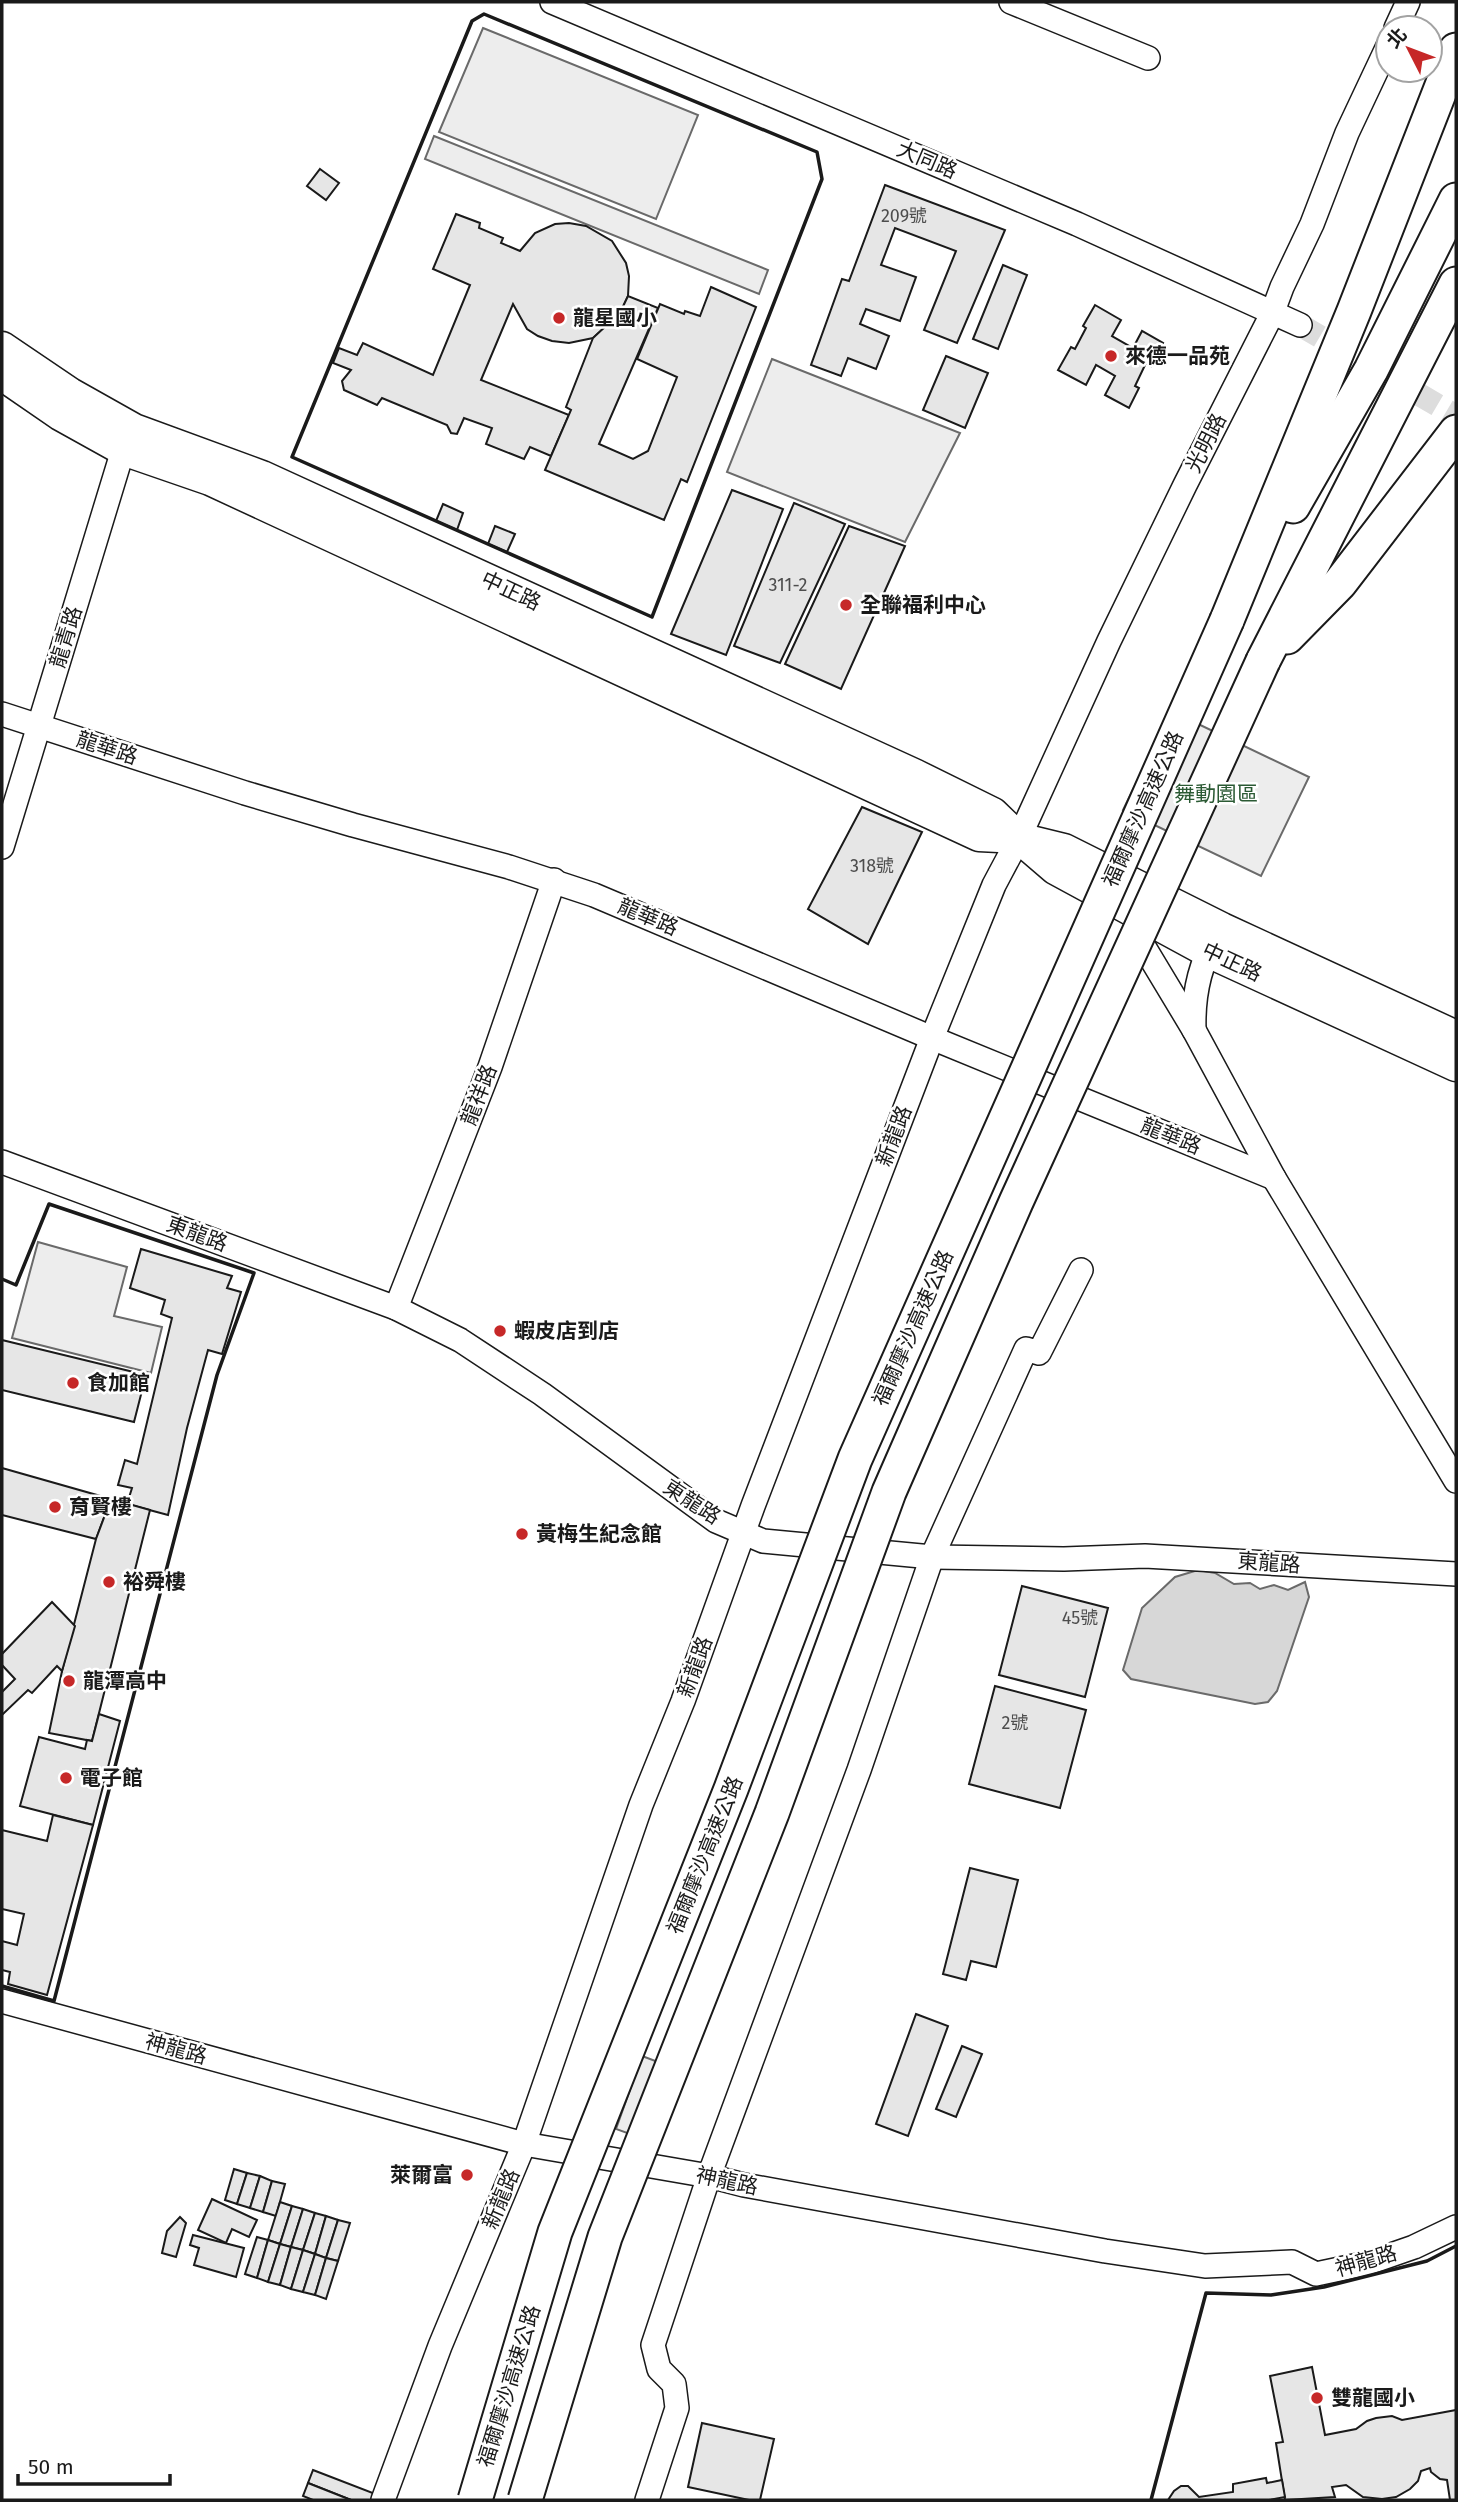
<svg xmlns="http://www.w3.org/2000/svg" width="1458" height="2502" font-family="'Fira Sans','Noto Sans TC',sans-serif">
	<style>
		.built { fill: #ededed; stroke: #6a6a6a; stroke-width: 2 }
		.water { fill: #d7d7d7; stroke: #6a6a6a; stroke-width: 2 }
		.building { fill: #e6e6e6; stroke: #1a1a1a; stroke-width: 2 }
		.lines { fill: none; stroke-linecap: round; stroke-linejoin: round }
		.minor-tunnel { stroke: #ddd; stroke-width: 23; stroke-dasharray: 23 11; stroke-linecap: butt }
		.minor-casing { stroke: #1a1a1a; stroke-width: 26 }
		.major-casing { stroke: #1a1a1a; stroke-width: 33 }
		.highway-casing { stroke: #1a1a1a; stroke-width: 37 }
		.minor { stroke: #fff; stroke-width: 23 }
		.major { stroke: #fff; stroke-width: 30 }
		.highway { stroke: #fff; stroke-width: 33 }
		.highway-bridge-casing { stroke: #1a1a1a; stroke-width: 37; stroke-linecap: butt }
		.highway-bridge { stroke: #fff; stroke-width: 33 }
		.wall { stroke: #1a1a1a; stroke-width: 3.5 }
		.poi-dot { fill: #c62828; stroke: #fff; stroke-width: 2.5 }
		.labels { text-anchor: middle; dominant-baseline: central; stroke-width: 5; stroke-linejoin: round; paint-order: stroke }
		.number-label { font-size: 18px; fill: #4d4d4d }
		.street-label { font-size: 21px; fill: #1a1a1a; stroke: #fff }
		.poi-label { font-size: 21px; font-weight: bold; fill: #1a1a1a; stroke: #fff; text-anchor: start }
		.park-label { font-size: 21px; fill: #2b5a34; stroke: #fff }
	</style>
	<rect width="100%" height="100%" fill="#fff"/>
	<g class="built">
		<polygon points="483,28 698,115 656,219 439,132"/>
		<polygon points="434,136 768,270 759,294 425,159"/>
		<polygon points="772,359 960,433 905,542 727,472"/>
		<polygon points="1171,711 1309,777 1261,876 1123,810"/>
		<polygon points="38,1242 127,1267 114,1316 162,1327 151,1373 12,1338"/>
		<polygon points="642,2056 677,2069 652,2142 616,2129"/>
	</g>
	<polygon class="water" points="1198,1570 1215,1573 1234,1584 1250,1583 1260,1589 1274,1585 1288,1590 1305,1582 1309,1597 1277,1691 1268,1702 1255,1704 1131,1679 1123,1670 1142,1608 1175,1577"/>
	<g class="building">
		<polygon points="320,169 339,183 326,200 307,186"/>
		<polygon points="885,185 1005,230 957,343 924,330 956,251 895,228 881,265 916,277 900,321 866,309 860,324 889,336 876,369 848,358 841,376 811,365 842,279 849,281"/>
		<polygon points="456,214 480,223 479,228 503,238 501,243 520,251 535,233 555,224 569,223 586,226 612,241 626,263 629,276 628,296 620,313 593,338 569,343 552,341 538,336 527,329 513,304 481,380 569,415 551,456 530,447 524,459 486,444 492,428 464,418 457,434 451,433 447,425 382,398 377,405 344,390 342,381 351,370 333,363 339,348 357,355 363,343 433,375 470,285 433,269"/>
		<polygon points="1003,265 1027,275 998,349 973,339"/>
		<polygon points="711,287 756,307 687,482 681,479 664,520 545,470 571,410 566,407 593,338 620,313 628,296 658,308 599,444 633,459 648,451 677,377 637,359 660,304 684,314 685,311 700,316"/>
		<polygon points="1095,305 1121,320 1112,336 1133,348 1142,331 1163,343 1151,366 1146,363 1135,386 1139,388 1129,408 1105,395 1115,376 1096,365 1086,385 1058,370 1071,347 1075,349 1086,328 1083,326"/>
		<polygon points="946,356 988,373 965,428 923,410"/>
		<polygon points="732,490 783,509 726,655 671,634"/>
		<polygon points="794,503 845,524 780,663 734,646"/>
		<polygon points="443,504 463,513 457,530 436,521"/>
		<polygon points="495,526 515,534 507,552 488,544"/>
		<polygon points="849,526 905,546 841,689 785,664"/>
		<polygon points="862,807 922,832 868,944 808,909"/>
		<polygon points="141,1249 232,1276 227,1288 241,1292 222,1354 208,1350 187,1428 168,1515 127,1504 132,1488 118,1485 125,1460 137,1464 172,1318 161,1314 165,1300 130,1288"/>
		<polygon points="2,1340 146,1375 134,1422 2,1390"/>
		<polygon points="2,1468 111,1499 96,1539 2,1515"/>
		<polygon points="111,1499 150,1510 92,1741 49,1733 62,1671 96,1539"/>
		<polygon points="1022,1586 1108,1608 1085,1697 999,1675"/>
		<polygon points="52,1602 75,1626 62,1671 57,1666 32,1693 28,1690 2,1715 2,1692 15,1679 2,1665 2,1654"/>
		<polygon points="995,1686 1086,1710 1060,1808 969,1784"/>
		<polygon points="99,1714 120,1721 93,1825 20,1806 39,1737 85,1749 87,1740 92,1741"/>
		<polygon points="53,1815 93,1825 47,1995 8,1984 10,1972 2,1970 2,1941 17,1945 24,1914 2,1909 2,1830 47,1841"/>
		<polygon points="970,1868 1018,1880 996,1967 971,1961 966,1980 943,1974"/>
		<polygon points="916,2014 948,2026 908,2136 876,2124"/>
		<polygon points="962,2046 982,2054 956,2117 936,2109"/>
		<polygon points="234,2169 247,2173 237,2204 225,2200"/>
		<polygon points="247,2173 260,2176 250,2208 237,2204"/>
		<polygon points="260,2176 272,2181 263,2212 250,2208"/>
		<polygon points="272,2181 285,2184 276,2216 263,2212"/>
		<polygon points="212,2199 257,2220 249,2237 232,2229 226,2243 198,2230"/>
		<polygon points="280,2202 292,2206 280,2244 268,2240"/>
		<polygon points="292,2206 303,2209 291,2247 280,2244"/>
		<polygon points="303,2209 315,2213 303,2250 291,2247"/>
		<polygon points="315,2213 326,2216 315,2254 303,2250"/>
		<polygon points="326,2216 338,2220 326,2258 315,2254"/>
		<polygon points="180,2217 186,2223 176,2257 162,2253 167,2231"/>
		<polygon points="338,2220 350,2223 338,2261 326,2258"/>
		<polygon points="193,2235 244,2248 236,2277 194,2265 199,2248 190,2245"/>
		<polygon points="257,2237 268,2240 257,2278 245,2274"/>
		<polygon points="268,2240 280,2244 268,2282 257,2278"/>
		<polygon points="280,2244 291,2247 280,2285 268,2282"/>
		<polygon points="291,2247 303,2250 291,2289 280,2285"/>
		<polygon points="303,2250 315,2254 303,2292 291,2289"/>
		<polygon points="315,2254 326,2258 315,2295 303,2292"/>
		<polygon points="326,2258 338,2261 326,2299 315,2295"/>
		<polygon points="1312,2367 1325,2435 1356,2429 1367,2421 1376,2418 1392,2416 1402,2420 1456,2410 1456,2500 1450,2500 1447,2480 1440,2479 1431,2472 1430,2468 1421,2471 1418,2481 1410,2489 1396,2497 1382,2499 1363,2497 1346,2485 1332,2487 1335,2497 1285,2500 1276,2443 1283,2442 1270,2376"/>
		<polygon points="702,2423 774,2439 760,2500 749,2500 688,2487"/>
		<polygon points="313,2470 378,2495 376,2500 351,2500 308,2483"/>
		<polygon points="1266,2478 1267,2483 1282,2480 1285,2497 1269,2500 1168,2500 1174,2491 1181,2486 1188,2486 1199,2497 1233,2492 1233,2484"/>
		<polygon points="308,2483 351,2500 313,2500 303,2496"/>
	</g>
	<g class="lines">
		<polyline class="minor-tunnel" points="1300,325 1456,416"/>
		<g class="minor-casing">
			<g id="minor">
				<polyline points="552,2 1077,224 1300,325"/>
				<polyline points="1011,2 1148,58"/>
				<polyline points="1396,28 1408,2"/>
				<polyline points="2,714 245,793 353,825 509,867 594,895 932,1038 1274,1178"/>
				<polyline points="2,847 123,450 130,436"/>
				<polyline points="1138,927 1138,937 1194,1030 1274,1178 1456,1481"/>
				<path d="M1194,1030C1193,998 1199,966 1215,939"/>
				<polyline points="2,1162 396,1308 460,1340 542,1394 716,1521 763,1541 932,1557 1064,1559 1145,1556 1456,1574"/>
				<polyline points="396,1308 490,1067 554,880"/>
				<polyline points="2,2001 524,2144 709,2176 744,2185 1105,2251 1205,2266 1292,2262 1316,2274 1368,2263 1414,2247 1456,2227"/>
				<polyline points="383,2500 440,2346 524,2144 641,1805 683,1701 753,1506 932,1038 994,885 1019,838 1109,641 1185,485 1272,314 1282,287 1312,224 1347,133 1388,46"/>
				<polyline points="647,2500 677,2408 674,2384 659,2369 653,2345 709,2176 859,1770 932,1557 1026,1349 1039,1353 1081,1270"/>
			</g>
		</g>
		<g class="major-casing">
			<g id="major">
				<polyline points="2,347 70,393 134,429 262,476 916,775 993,813 1019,838 1064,849 1222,928 1456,1036"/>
				<polyline points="2,375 60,415 123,450 210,480 979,836 1019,838 1055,869 1208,952 1456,1066"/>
			</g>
		</g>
		<g class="highway-casing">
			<g id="highway">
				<polyline points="1293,506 1371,370 1456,200"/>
				<polyline points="1227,620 1354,311 1456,50"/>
				<polyline points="1287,637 1340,583 1456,432"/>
				<polyline points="1263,661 1456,284"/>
			</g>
		</g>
		<use href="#minor" class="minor"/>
		<use href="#major" class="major"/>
		<use href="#highway" class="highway"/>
		<g class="highway-bridge-casing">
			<g id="highway-bridge">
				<polyline points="475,2500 555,2232 731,1789 855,1459 1227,620"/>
				<polyline points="525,2500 605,2237 772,1813 889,1492 1016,1202 1263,661"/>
			</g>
		</g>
		<use href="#highway-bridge" class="highway-bridge"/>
		<g class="wall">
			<polygon points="484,14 817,152 822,179 652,617 292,457 472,21"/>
			<polyline points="2,1279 16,1285 49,1204 254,1273 217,1375 54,2001 2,1986"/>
			<polyline points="1151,2500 1206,2293 1271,2295 1324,2287 1427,2261 1456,2246"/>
		</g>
	</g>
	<g class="poi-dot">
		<circle cx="559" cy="318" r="7"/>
		<circle cx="1111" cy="356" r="7"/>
		<circle cx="846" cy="605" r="7"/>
		<circle cx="500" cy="1331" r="7"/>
		<circle cx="73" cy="1383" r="7"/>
		<circle cx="55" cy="1507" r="7"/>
		<circle cx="522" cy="1534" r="7"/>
		<circle cx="109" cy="1582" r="7"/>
		<circle cx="69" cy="1681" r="7"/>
		<circle cx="66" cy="1778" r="7"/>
		<circle cx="467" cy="2175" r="7"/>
		<circle cx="1317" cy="2398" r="7"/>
	</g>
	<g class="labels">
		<g class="number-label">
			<text x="904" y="216">209號</text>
			<text x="788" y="585">311-2</text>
			<text x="872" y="866">318號</text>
			<text x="1080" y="1618">45號</text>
			<text x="1015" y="1723">2號</text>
		</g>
		<g class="street-label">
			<text transform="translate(927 160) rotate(23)">大同路</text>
			<text transform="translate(1206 443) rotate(-63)">光明路</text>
			<text transform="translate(511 591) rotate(25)">中正路</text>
			<text transform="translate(66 637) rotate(-73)">龍青路</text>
			<text transform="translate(107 748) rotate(18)">龍華路</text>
			<text transform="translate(1143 809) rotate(-66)">福爾摩沙高速公路</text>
			<text transform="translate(648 917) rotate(23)">龍華路</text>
			<text transform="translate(1232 962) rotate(25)">中正路</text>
			<text transform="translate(479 1095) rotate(-69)">龍祥路</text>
			<text transform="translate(894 1136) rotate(-69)">新龍路</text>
			<text transform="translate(1171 1136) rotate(22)">龍華路</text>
			<text transform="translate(197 1234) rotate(20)">東龍路</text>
			<text transform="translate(913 1328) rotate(-66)">福爾摩沙高速公路</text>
			<text transform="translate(692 1502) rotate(33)">東龍路</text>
			<text transform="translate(1269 1563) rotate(4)">東龍路</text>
			<text transform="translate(695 1667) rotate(-70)">新龍路</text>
			<text transform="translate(705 1855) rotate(-68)">福爾摩沙高速公路</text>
			<text transform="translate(176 2049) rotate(15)">神龍路</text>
			<text transform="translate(727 2181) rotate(12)">神龍路</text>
			<text transform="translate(501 2199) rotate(-67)">新龍路</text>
			<text transform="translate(1366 2261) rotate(-16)">神龍路</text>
			<text transform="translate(509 2386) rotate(-73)">福爾摩沙高速公路</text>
		</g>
		<g class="poi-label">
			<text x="573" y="318">龍星國小</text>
			<text x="1125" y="356">來德一品苑</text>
			<text x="860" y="605">全聯福利中心</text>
			<text x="514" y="1331">蝦皮店到店</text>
			<text x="87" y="1383">食加館</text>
			<text x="69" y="1507">育賢樓</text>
			<text x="536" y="1534">黃梅生紀念館</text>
			<text x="123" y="1582">裕舜樓</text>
			<text x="83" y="1681">龍潭高中</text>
			<text x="80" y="1778">電子館</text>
			<text x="453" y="2175" text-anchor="end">萊爾富</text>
			<text x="1331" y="2398">雙龍國小</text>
		</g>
		<g class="park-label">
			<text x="1216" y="794">舞動園區</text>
		</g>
	</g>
	<rect width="1458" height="2502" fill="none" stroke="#1a1a1a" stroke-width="7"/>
	<g transform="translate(1409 49) rotate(312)"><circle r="33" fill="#ffffff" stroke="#a3a3a3" stroke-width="2"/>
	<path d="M0-5L12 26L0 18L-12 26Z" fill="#c62828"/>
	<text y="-10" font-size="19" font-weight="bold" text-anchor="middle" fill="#1a1a1a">北</text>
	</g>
	<path d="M18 2474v10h152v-10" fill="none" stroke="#1a1a1a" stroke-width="3.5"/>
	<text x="28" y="2474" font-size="21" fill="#1a1a1a" stroke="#ffffff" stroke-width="5" paint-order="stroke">50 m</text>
</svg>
